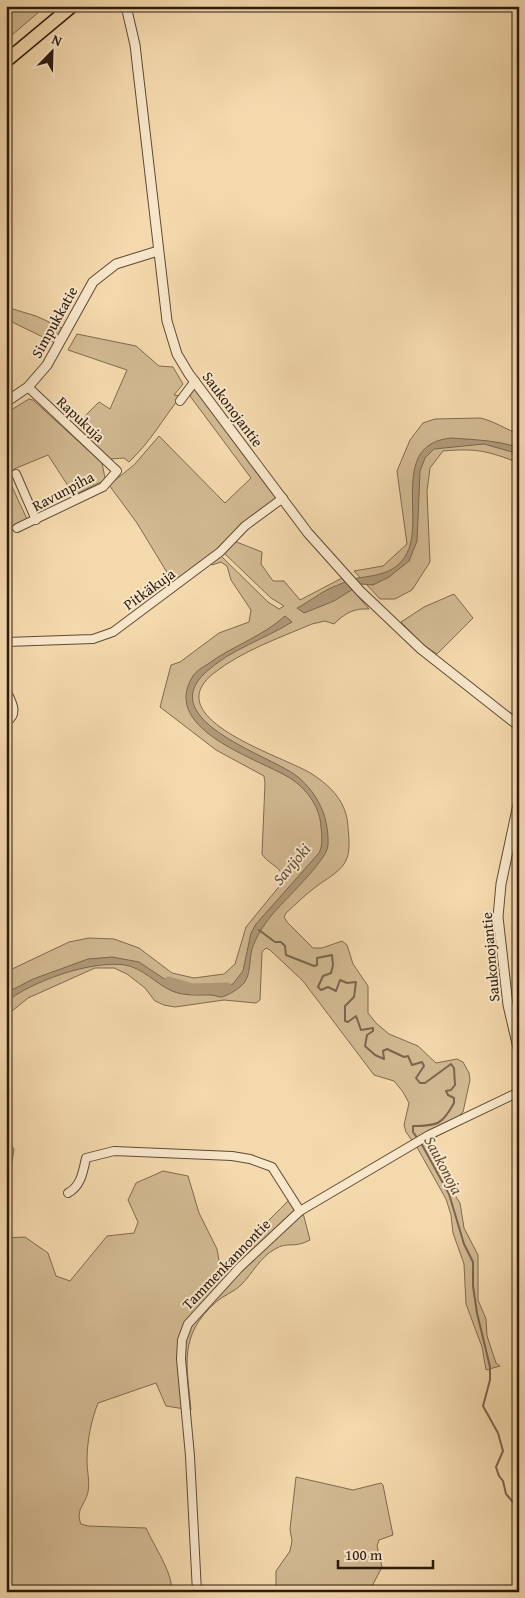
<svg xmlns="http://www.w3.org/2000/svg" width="525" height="1598" font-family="'Gentium Book Plus',serif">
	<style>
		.green { fill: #d2b992; stroke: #7f6a50 }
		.water { fill: #b09877; stroke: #7b664d }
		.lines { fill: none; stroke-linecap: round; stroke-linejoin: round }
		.stream { stroke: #7b664d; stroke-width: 2 }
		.river { stroke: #b09877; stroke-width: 11 }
		.minor-casing { stroke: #5e4a36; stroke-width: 10 }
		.tertiary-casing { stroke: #5e4a36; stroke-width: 11 }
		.trunk-casing { stroke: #2c1b0e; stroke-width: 15 }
		.minor { stroke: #f8e6ca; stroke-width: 8 }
		.tertiary { stroke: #f8e6ca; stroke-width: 9 }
		.trunk { stroke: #f4d9ad; stroke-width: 12 }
		.labels { text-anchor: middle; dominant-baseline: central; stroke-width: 4; stroke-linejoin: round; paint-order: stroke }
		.street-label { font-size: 15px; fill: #2c1b0e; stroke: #f8e6ca }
		.water-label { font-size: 16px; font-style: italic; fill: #614d38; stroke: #f8e6ca }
	</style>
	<rect width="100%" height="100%" fill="#f4d9ad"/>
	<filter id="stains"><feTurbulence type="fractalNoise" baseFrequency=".004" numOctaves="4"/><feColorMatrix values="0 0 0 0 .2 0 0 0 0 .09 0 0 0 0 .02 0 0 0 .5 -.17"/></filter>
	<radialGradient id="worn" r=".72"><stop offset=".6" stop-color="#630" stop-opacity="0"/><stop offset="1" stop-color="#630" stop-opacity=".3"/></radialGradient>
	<g class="green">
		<polygon points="6,6 46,6 6,40"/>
		<polygon points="6,307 36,316 62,328 55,343 6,319"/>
		<path d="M77,334L136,346L159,366L173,367L183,384L174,395L181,396C162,420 152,440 129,462L124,458L110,459L75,426L99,402L110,409L127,370L68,350Z"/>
		<polygon points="193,390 196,390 278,499 222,547 174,584 137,523 109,485 134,465 159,436 225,503 251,478 190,396"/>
		<polygon points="29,399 33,400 102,463 105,478 101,482 74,495 48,455 14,469 8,478 27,519 10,527 6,524 6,413"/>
		<path d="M480,418C494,421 505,429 519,434V463C488,451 476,448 443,451L430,468L427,491L430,562L412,590L395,599H380L354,571L383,566L407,544L397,471L410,440L423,423L435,419Z"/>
		<path d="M234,541L262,552L261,564L273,581H284L300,600L342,578L369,609C354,608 345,613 334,624L325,621L312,624C279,638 242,651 214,673C155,719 286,757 312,774C332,787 347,803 348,827C349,839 351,854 344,864C337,874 326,879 317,886C306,894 296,904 286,913L284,917L287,922L313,948H322L342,941L347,945L353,964L368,986V1013L376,1023L389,1034L418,1046L436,1063L457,1059L463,1062L469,1073L470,1080L463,1112L431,1142L441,1174L460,1203L464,1228L478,1255V1300L486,1319L487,1336L496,1363L500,1366L486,1370L482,1347L466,1304L464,1264L453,1233L451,1215L446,1199L418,1149L406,1132L404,1125L409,1103L403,1092L394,1081L374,1075L303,981L270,950L266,948L262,952L260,1000L256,1003L224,1000L175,1007L164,1005L155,1001L145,988L127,974L114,968H95L28,998L6,1016V975L10,970L69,942L89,938L114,939L139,948L172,973L194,978L224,974L235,964L246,927L282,883C285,866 269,866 262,854L265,783L264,776L216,750L160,707L171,665L180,662L219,633L249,622L251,610L231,580L227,566L221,562L212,565L210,563L220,555L268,602L279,609L284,606L271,598L224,553Z"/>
		<polygon points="454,594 473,618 437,654 422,644 401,622 424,607"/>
		<polygon points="6,1137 14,1149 7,1197 6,1197"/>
		<path d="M163,1171L188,1176L199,1213L217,1249L220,1266L230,1271L252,1249L266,1223L294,1195L303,1213L310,1240C293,1249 288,1241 275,1249C260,1257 253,1273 241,1285C234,1292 224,1295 216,1302C178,1336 187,1364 191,1410L166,1406L156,1383L98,1403C91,1421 87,1441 87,1461C87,1471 90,1482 88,1492C85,1505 75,1510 81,1524L88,1526L146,1528C155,1548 172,1571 172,1592H6V1238L25,1237L48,1253L56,1276L70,1281L107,1236L134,1233L138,1222L128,1200L136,1183Z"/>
		<polygon points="296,1477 353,1490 381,1483 383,1485 393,1535 379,1540 377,1546 382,1567 369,1592 276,1592 276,1571 290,1551 292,1541 290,1529"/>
	</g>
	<g class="water">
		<path d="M452,438C475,440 498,440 519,448V454L484,444L434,449L425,458L420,471L417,541L409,561L389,577L373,585L361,584L334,601L304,613L297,608C309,602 321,592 333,587C341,584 351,579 358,578C378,575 397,573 407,553C425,519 389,443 452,438Z"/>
		<path d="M285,616L292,622C263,640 231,649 206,672C152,721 275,757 298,777C319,795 329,818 328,845C328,860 282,902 271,916C263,926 256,937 252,949C249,960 251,974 244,983C240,988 228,996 221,997C218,997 214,995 210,995C198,995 184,996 172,991C156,984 143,968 125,965C92,960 32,981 6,1002V993L33,979L88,959L112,957L139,962L169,982L185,988H213L233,984L243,971L251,933L256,924L319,853C323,845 322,836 321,827C320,808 309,792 293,780C264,760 158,731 193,676C196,671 203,667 208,664C232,646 262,637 285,616Z"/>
	</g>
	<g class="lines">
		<g class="stream">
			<path d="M259,930L275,942H281L285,946L286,955L314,966L317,965V958L332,955L333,965L331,973L323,976L318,987L321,990L328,987L336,991L340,980L347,983L356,982L354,997L345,1006V1021L348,1022L356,1016L361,1030L373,1028V1031L367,1035L365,1046L375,1055L384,1059L383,1051L387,1049L404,1057L408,1056L412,1065L422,1062L424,1066L416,1078L420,1083H425L451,1064L454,1068L455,1085L451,1090L446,1091L448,1095L454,1098V1103C442,1125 437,1126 413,1126V1132L418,1139"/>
			<polyline points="421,1143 449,1194 464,1244 473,1262 473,1286 477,1313 490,1367 490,1380 483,1406 498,1433 503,1451 496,1467 499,1476 503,1481 506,1494 519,1509"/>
		</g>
		<polyline class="river" points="169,982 192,989 227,988"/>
		<g class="minor-casing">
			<g id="minor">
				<polyline points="180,401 195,381"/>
				<polyline points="16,474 36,520"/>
				<polyline points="17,528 103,487 117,471 28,387"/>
				<polyline points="6,642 93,639 113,632 220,552 245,526 283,498"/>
				<path d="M6,690C11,701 20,714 6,722"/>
				<path d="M68,1193C81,1186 83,1172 86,1158L114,1151L232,1156L250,1159L272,1167L300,1211"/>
				<polyline points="197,1592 190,1456 181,1359 182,1340 188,1324 240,1267 300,1211 429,1135 519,1092"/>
			</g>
		</g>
		<g class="tertiary-casing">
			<g id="tertiary">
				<polyline points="126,6 135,45 167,321 177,354 189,374 308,533 360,591 421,649 519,726"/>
				<polyline points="6,402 28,387 47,365 93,282 116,264 158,251"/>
				<polyline points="519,800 501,884 498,917 508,1005 519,1052"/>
			</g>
		</g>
		<g class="trunk-casing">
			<polyline id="trunk" points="6,61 72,6"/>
		</g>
		<use href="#minor" class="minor"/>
		<use href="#tertiary" class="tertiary"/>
		<use href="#trunk" class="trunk"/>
	</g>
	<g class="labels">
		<g class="street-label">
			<text transform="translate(54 322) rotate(-61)">Simpukkatie</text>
			<text transform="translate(233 409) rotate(53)">Saukonojantie</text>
			<text transform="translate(81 419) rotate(43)">Rapukuja</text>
			<text transform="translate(63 491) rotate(-28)">Ravunpiha</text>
			<text transform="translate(149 589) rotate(-36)">Pitkäkuja</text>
			<text transform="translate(490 957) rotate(-95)">Saukonojantie</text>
			<text transform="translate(226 1264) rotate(-46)">Tammenkannontie</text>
		</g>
		<g class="water-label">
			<text transform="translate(291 864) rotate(-50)">Savijoki</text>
			<text transform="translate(444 1165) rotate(62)">Saukonoja</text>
		</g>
	</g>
	<rect width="525" height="1598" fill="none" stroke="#f4d9ad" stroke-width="25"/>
	<rect x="8" y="8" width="510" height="1583" fill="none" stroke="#2c1b0e" stroke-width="2.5"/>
	<rect x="12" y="12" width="500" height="1573" fill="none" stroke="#2c1b0e"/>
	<g transform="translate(52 52) rotate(23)" stroke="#f8e6ca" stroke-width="4" paint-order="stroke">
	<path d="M0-4L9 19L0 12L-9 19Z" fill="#2c1b0e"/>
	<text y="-8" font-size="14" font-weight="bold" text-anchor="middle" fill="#2c1b0e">N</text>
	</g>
	<path d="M338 1560v8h95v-8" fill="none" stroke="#2c1b0e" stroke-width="2.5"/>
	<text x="345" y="1560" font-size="15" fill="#2c1b0e" stroke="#f8e6ca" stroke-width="4" paint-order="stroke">100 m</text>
	<rect width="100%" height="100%" filter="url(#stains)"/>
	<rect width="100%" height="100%" fill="url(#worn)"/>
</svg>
